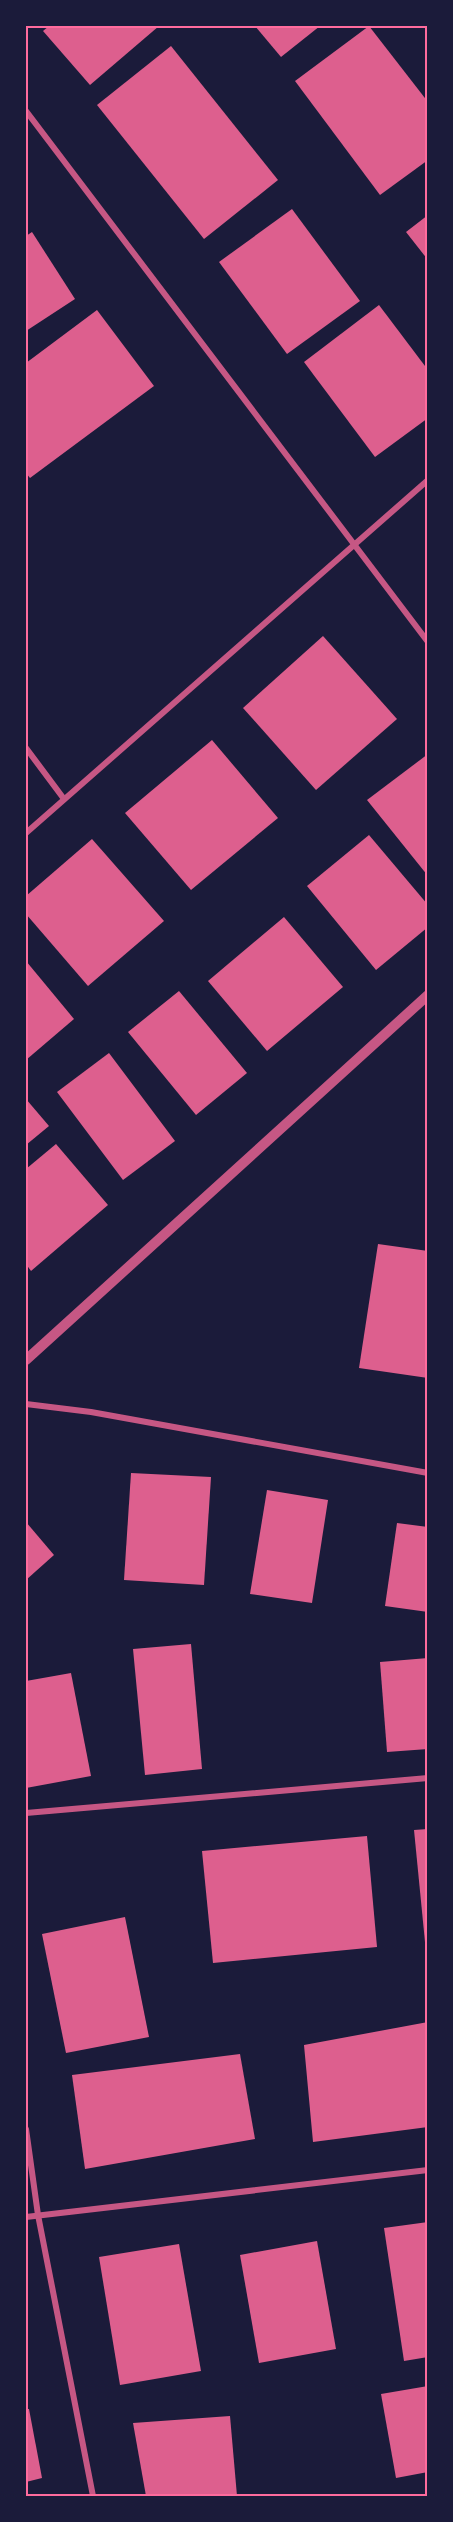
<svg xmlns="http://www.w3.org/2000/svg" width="453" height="2522" font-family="Figtree,sans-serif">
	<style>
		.building { fill: #dd5f8e }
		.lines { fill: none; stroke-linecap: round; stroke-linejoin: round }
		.minor { stroke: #c65784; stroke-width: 6 }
		.tertiary { stroke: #c65784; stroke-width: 10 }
		.neatline { fill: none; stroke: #ff6b9d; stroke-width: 2 }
	</style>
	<rect width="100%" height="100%" fill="#1b1b3a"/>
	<g class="building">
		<polygon points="49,26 159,26 90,85 43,31"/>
		<polygon points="255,26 320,26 281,57"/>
		<polygon points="369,26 428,102 428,160 380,195 295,81"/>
		<polygon points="171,46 278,180 204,239 97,105"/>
		<polygon points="292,209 360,301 287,354 219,262"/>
		<polygon points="428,215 428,260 406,232"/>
		<polygon points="32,232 75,299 26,331 26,236"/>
		<polygon points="379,305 428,370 428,418 375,457 304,362"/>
		<polygon points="97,310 154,386 30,478 26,473 26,363"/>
		<polygon points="323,636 397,719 316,790 243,708"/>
		<polygon points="212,740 278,818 191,890 125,813"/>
		<polygon points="428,754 428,876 367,800"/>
		<polygon points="369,835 428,905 428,927 376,970 307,886"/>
		<polygon points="92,839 164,921 88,986 26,914 26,896"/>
		<polygon points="284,917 343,987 267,1051 208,981"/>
		<polygon points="26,961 74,1019 26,1060"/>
		<polygon points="179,991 247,1073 196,1115 128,1032"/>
		<polygon points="109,1053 175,1141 123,1180 57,1092"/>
		<polygon points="26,1099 49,1126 26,1145"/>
		<polygon points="56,1144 108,1205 31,1271 26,1264 26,1169"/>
		<polygon points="378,1244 428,1251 428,1378 359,1368"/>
		<polygon points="131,1473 211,1477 204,1585 124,1580"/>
		<polygon points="267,1490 328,1500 312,1603 250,1594"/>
		<polygon points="26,1522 54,1555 26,1580"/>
		<polygon points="397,1523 428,1527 428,1612 385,1606"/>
		<polygon points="191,1644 202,1769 145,1775 133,1649"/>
		<polygon points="428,1658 428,1749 387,1752 380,1662"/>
		<polygon points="71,1673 91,1776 26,1788 26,1681"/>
		<polygon points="428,1829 428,1942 425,1942 414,1830"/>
		<polygon points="367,1836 377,1947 213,1963 202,1851"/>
		<polygon points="125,1917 149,2037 66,2053 42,1934"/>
		<polygon points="428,2022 428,2127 313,2142 304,2045"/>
		<polygon points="240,2054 255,2139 85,2169 72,2075"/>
		<polygon points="428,2222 428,2357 404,2361 384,2228"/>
		<polygon points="317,2241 336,2349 259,2363 240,2255"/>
		<polygon points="179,2244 201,2371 120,2385 99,2257"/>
		<polygon points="428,2386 428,2472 396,2478 381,2394"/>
		<polygon points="26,2409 29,2409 42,2478 26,2482"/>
		<polygon points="230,2416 237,2496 146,2496 133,2423"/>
	</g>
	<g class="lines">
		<g class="minor">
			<polyline points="26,111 428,642"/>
			<polyline points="26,748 64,799"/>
			<polyline points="26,833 428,480"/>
			<polyline points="26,1404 91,1412 428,1473"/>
			<polyline points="26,1813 428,1778"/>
			<polyline points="26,2129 38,2215 93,2496"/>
			<polyline points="26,2217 428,2170"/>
		</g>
		<polyline class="tertiary" points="26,1360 428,995"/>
	</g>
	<rect width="453" height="2522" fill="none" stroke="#1b1b3a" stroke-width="54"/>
	<rect x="27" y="27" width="399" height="2468" class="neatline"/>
</svg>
